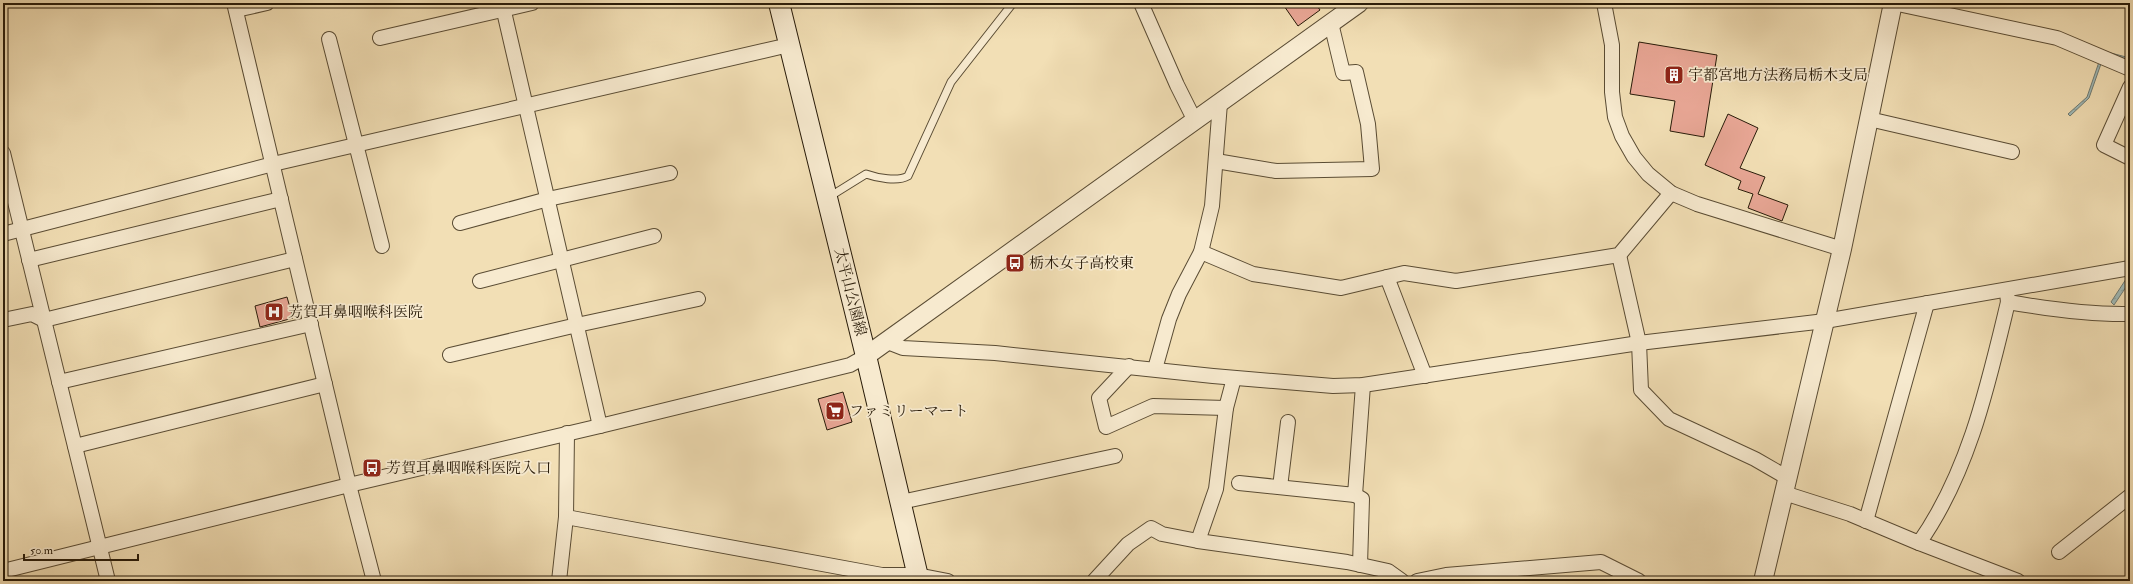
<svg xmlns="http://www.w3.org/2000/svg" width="2133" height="584" font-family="'IM FELL Double Pica','Noto Serif JP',serif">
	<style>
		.water { fill: url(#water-ripples); stroke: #6f7a72 }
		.building { fill: #e9a796; stroke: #281b09 }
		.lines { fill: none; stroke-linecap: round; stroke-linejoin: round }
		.service-casing { stroke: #5a4c34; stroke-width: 9 }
		.minor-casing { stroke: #5a4c34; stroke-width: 16 }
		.tertiary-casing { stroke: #5a4c34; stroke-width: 20 }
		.secondary-casing { stroke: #281b09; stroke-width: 22 }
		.service { stroke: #f7eacf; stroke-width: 7 }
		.minor { stroke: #f7eacf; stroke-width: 14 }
		.tertiary { stroke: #f7eacf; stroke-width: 18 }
		.secondary { stroke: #f7eacf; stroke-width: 20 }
		.labels { text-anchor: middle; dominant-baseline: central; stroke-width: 3.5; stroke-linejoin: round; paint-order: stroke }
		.poi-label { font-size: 15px; fill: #281b09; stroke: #f7eacf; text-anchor: start }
		.street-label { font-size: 15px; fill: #281b09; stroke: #f7eacf }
	</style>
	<defs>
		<pattern id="water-ripples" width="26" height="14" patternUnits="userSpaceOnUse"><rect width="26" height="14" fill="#9fbab8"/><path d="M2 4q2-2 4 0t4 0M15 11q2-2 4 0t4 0" fill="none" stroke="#899f9d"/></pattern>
	</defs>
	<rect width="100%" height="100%" fill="#f2dfb5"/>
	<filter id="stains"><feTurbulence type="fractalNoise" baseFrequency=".005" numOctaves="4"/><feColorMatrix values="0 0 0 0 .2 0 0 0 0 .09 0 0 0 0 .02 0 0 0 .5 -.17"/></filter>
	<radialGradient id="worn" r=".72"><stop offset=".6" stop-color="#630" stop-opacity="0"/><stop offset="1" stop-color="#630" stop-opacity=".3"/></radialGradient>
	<g class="water">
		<polygon points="2107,52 2130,58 2130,61 2107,56 2102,61 2089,98 2070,116 2068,114 2087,97 2100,59"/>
		<polygon points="2130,273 2130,281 2114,305 2111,302"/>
	</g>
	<g class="building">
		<polygon points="1282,3 1315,3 1320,10 1298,26"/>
		<polygon points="1639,42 1717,55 1704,137 1670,131 1675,101 1630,94"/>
		<polygon points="1728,114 1758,128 1740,168 1765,177 1758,194 1788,205 1782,221 1748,208 1753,194 1738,189 1741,181 1705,165"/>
		<polygon points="287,297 293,318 260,327 255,306"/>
		<polygon points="843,392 852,422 827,430 818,399"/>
	</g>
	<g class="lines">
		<g class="service-casing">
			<path id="service" d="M829,197L866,174C877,178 898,182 908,176L951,82L1013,3"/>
		</g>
		<g class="minor-casing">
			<g id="minor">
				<polyline points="234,3 349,485 374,581"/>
				<polyline points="502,3 600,426"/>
				<polyline points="1141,3 1177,85 1195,121"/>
				<polyline points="1604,3 1612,45 1612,92 1615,117 1622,136 1634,157 1648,174 1671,193 1697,204 1842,249"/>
				<polyline points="1893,3 2057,38 2130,69"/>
				<polyline points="236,10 267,3"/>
				<polyline points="380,38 532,3"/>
				<polyline points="329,39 382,246"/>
				<polyline points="2130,87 2104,145 2130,158"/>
				<polyline points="1869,119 2012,152"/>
				<polyline points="3,153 108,581"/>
				<polyline points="1216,161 1276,171 1372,169 1368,124 1356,72 1343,73 1331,23"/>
				<polyline points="460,223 548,199 670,173"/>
				<polyline points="3,234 273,164 789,45"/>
				<polyline points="1201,252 1253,274 1341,288 1404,273 1456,281 1619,255 1671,193"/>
				<polyline points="1619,255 1639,343 1641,390 1669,419 1755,459 1788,478"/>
				<polyline points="29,260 281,199"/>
				<polyline points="1387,277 1425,376"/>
				<polyline points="480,281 654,236"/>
				<path d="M2007,293L2008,302C2048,309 2089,315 2130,314"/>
				<polyline points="3,320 32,314 44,320 295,259"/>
				<polyline points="885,341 903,348 995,353 1213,376 1333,386 1363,385 1639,343 1825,321 2130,268"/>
				<polyline points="450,355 577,325 698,299"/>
				<polyline points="1129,366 1099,398 1106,427 1153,406 1226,408"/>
				<polyline points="1155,369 1169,319 1179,294 1201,252 1212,206 1220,103"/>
				<polyline points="59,382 311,324"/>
				<polyline points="75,446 325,384"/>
				<polyline points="1239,483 1355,495 1363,385"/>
				<polyline points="1280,487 1288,422"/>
				<path d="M1784,493L1850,514L1919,543C1969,472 1988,385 2008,302"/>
				<polyline points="1355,495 1362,499 1360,565"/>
				<polyline points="901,502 1115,456"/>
				<polyline points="566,517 882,575 917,575 948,581"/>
				<polyline points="1866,521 1927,303"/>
				<polyline points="1198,541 1216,489 1226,408 1234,378"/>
				<polyline points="1919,543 2018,581"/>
				<polyline points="2059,552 2130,496"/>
				<polyline points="3,571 349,485 600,426 850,365 866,356"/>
				<polyline points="559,581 566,517 567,433"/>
				<polyline points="1094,581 1128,544 1151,528 1162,534 1198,541 1347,562 1388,571 1402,581"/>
				<polyline points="1417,581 1446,575 1601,562 1639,581"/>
			</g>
		</g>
		<g class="tertiary-casing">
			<g id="tertiary">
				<polyline points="866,356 1359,3"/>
				<polyline points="1763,581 1842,249 1893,3"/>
			</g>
		</g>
		<g class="secondary-casing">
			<polyline id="secondary" points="779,3 866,356 919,581"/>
		</g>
		<use href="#service" class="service"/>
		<use href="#minor" class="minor"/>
		<use href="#tertiary" class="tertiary"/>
		<use href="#secondary" class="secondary"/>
	</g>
	<defs>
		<g id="building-square" transform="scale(1)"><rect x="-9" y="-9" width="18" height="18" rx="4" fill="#8f2418" stroke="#f7eacf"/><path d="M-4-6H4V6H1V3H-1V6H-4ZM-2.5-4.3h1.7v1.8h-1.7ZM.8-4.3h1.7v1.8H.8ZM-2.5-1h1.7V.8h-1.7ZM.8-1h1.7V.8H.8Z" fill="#fff"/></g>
		<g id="bus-square" transform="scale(1)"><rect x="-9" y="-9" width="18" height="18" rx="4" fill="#8f2418" stroke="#f7eacf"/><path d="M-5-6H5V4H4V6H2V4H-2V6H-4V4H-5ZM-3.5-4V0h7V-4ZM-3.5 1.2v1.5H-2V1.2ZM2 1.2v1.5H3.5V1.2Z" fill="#fff"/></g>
		<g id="hospital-square" transform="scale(1)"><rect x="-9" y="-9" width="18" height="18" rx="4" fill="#8f2418" stroke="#f7eacf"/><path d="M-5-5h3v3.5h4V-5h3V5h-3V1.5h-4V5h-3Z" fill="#fff"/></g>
		<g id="supermarket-square" transform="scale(1)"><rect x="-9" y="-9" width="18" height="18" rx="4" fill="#8f2418" stroke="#f7eacf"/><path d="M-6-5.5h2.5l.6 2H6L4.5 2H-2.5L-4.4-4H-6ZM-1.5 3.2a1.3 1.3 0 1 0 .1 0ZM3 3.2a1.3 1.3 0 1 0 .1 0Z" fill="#fff"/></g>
	</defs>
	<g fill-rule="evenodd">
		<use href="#building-square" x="1674" y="75"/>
		<use href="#bus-square" x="1015" y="263"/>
		<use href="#hospital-square" x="274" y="312"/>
		<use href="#supermarket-square" x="835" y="411"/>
		<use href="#bus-square" x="372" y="468"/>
	</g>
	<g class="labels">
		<g class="poi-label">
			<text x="1688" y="75">宇都宮地方法務局栃木支局</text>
			<text x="1029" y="263">栃木女子高校東</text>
			<text x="288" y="312">芳賀耳鼻咽喉科医院</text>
			<text x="849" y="411">ファミリーマート</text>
			<text x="386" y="468">芳賀耳鼻咽喉科医院入口</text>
		</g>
		<g class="street-label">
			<text transform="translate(850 292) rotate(76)">太平山公園線</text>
		</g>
	</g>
	<rect width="2133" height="584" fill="none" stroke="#f2dfb5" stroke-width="16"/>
	<rect x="4" y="4" width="2125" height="576" fill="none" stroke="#281b09" stroke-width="2"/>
	<rect x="8" y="8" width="2117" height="568" fill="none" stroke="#281b09"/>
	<path d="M24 554v6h114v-6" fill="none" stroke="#281b09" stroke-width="2"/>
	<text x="30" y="554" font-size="12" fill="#281b09" stroke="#f7eacf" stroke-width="3" paint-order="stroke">50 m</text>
	<rect width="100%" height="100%" filter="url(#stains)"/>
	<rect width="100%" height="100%" fill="url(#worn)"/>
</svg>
